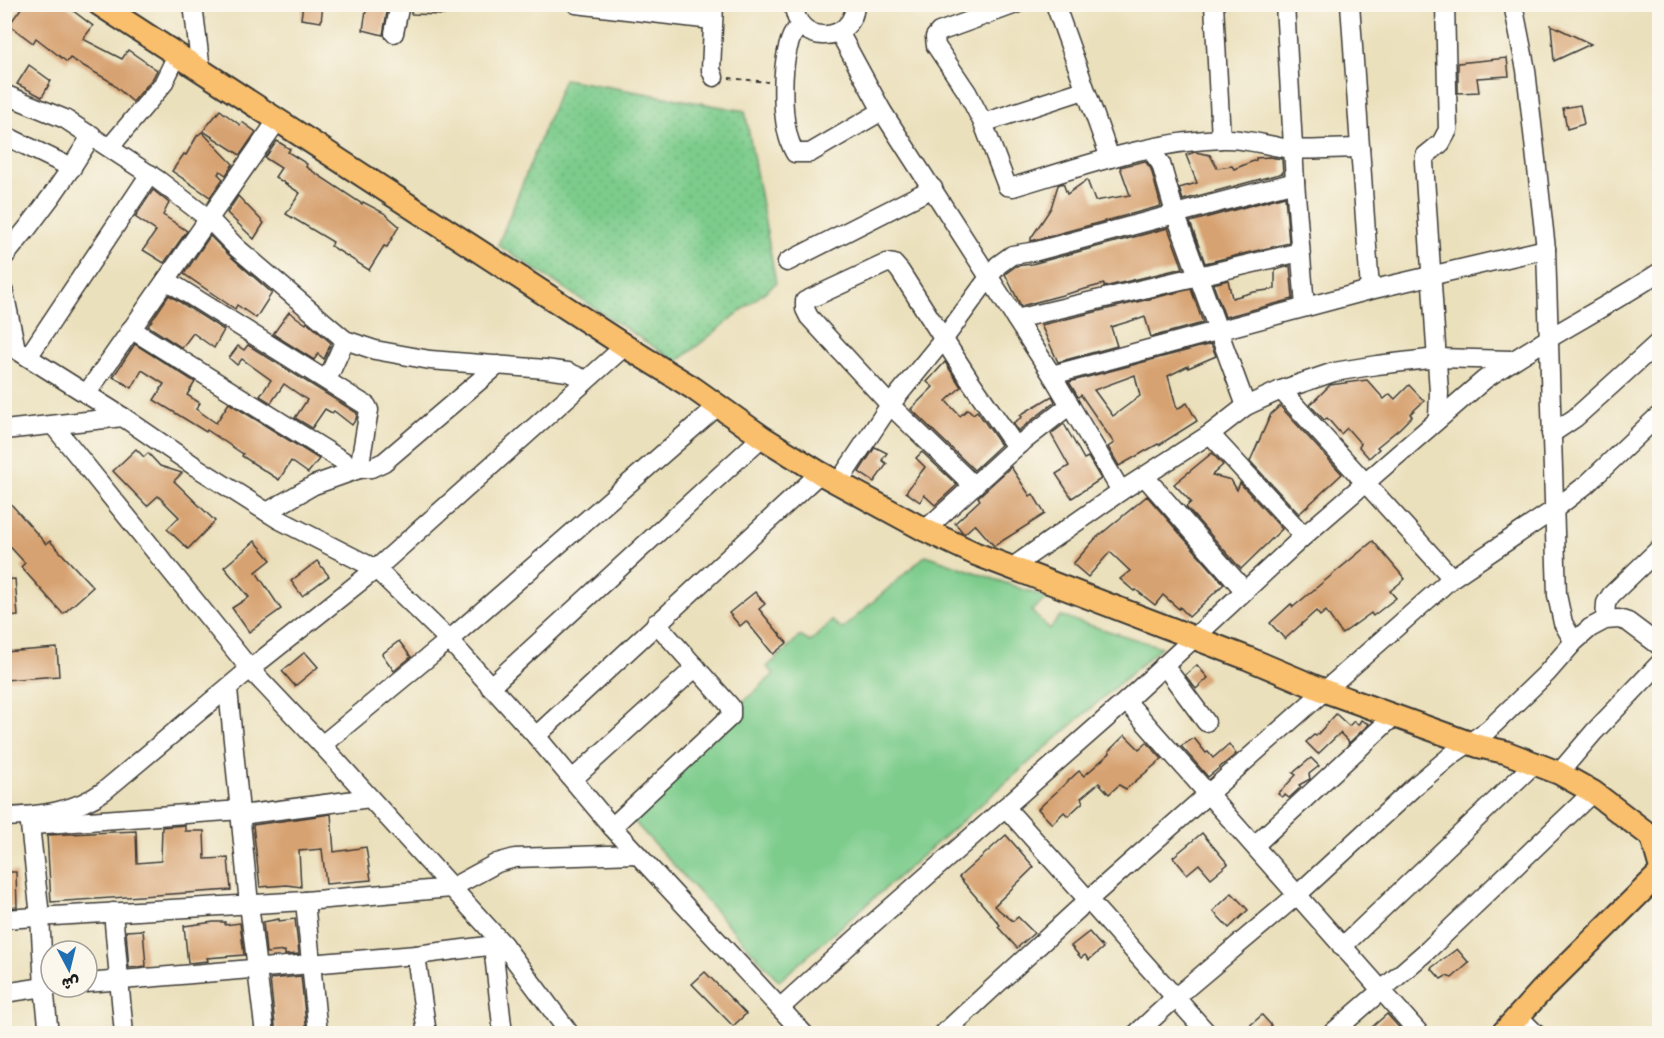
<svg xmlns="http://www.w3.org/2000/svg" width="1664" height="1038" font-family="'Balsamiq Sans','Playpen Sans Arabic',sans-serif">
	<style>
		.park { fill: url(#park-dots); stroke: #4c7454; stroke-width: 1.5 }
		.garden { fill: #7dcc8c; stroke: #4c7454; stroke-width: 1.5 }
		.building { fill: #d7a271; fill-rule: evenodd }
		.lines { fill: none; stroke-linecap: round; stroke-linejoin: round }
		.minor-casing { stroke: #3b3934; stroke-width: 21 }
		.major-casing { stroke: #3b3934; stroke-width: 26 }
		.path { stroke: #3b3934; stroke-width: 2; stroke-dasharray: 4.5 4.5; stroke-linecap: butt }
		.minor { stroke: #fff; stroke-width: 18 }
		.major { stroke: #f9bf6c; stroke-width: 22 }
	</style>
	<defs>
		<pattern id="park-dots" width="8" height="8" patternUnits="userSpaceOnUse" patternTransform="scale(1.5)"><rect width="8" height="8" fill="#7dcc8c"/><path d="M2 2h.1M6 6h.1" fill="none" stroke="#6baf78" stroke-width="1.8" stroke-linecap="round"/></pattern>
	</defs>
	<rect width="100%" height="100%" fill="#fbf7ec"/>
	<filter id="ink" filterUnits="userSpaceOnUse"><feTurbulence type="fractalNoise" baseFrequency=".0167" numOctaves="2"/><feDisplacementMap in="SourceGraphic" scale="12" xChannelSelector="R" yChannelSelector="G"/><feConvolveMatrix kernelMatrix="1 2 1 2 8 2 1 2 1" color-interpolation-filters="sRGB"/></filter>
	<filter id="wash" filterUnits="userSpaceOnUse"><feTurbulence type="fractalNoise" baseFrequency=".008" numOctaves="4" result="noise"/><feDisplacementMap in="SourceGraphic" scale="24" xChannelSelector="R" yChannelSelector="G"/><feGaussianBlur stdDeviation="1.35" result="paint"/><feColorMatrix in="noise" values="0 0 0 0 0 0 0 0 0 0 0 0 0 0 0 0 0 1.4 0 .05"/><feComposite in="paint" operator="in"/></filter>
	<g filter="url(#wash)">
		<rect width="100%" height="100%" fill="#ebe0bc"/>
		<polygon class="park" points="564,79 745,111 776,283 677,362 498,245"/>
		<polygon class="garden" points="926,555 1048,598 1031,611 1050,629 1060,616 1161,647 779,981 628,815 732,712 774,674 767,667 800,636 810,642 832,621 842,629"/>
		<g id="blocks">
			<g class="building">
				<polygon points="24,4 64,4 93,26 83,39 122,59 128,50 157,70 153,78 133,102 108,80 70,58 67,62 36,38 33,43 9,25"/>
				<polygon points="303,4 323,4 321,22 301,19"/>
				<polygon points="367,4 388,7 383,35 363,30"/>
				<polygon points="411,4 444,4 444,15 411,14"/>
				<polygon points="1551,25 1591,44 1554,61"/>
				<polygon points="1507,58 1509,76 1477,78 1479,92 1458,93 1458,63"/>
				<polygon points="29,65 51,81 42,97 17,84"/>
				<polygon points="1580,105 1584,124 1567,129 1563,108"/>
				<polygon points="220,110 240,125 242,122 256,132 240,155 203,131"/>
				<polygon points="202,132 233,164 226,175 220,171 218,174 223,179 210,197 172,171 184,154 186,155 197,136"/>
				<polygon points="277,141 290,149 288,152 307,164 306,167 362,204 363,202 384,213 399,226 387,247 384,246 369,270 331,246 333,242 286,214 300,193 275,177 281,168 265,158"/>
				<polygon points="1195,152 1210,155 1217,168 1232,166 1234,169 1256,160 1256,158 1269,157 1282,159 1283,173 1183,200 1179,188 1197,183 1186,155"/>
				<polygon points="1145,161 1151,169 1161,206 1031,241 1031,238 1051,208 1058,185 1063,183 1067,194 1087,180 1095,201 1130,195 1120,167"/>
				<polygon points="153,190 169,203 163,215 187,231 164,263 143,250 156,231 135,217"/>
				<polygon points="238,196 264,223 254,239 227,213"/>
				<polygon points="1285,196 1289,243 1205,263 1190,222"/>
				<polygon points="1168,228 1183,268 1104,287 1104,284 1021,306 1005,274 1016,266 1032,264"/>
				<polygon points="210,236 230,256 272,293 256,318 237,305 235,309 184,274"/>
				<polygon points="1290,266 1293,299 1225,317 1213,284 1228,280 1232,298 1254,292 1275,289 1275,270"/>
				<polygon points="1191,289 1203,323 1151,337 1145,317 1137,320 1137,319 1111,327 1117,346 1058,362 1041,325"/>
				<polygon points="169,295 224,330 214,348 193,333 182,348 148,326"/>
				<polygon points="289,312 306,324 307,322 331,343 324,359 318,354 314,360 273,334"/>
				<polygon points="135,344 195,382 187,395 200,403 196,409 216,423 229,403 319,459 308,473 291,461 279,480 242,456 243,454 207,430 206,432 154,400 164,384 142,370 132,388 113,377"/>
				<path d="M1211,344L1216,356L1188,368V366L1168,376L1177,409L1187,403L1197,421L1159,445L1158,444L1119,466L1108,447L1114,443L1081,395L1078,397L1069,382ZM1135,375L1140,396L1113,416L1094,390Z"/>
				<polygon points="248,345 357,413 356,419 352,425 334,411 332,413 325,409 312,428 295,418 307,400 284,384 271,403 260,396 271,380 242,359 237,365 229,358 238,346 244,350"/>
				<polygon points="945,362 961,387 946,401 960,416 968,409 973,414 977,411 1001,445 974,470 911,409 933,387 927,382"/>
				<polygon points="1367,380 1384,399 1390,394 1395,399 1409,385 1424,401 1410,414 1412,416 1399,429 1377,447 1379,449 1369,458 1359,447 1361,444 1347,428 1341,434 1327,418 1324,420 1310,405 1330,385"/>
				<polygon points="1052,396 1055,402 1018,431 1013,423 1022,417 1020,415"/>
				<polygon points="1280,406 1342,474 1299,514 1250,461 1271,414"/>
				<polygon points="1064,424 1084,459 1088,457 1101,479 1072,498 1056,474 1069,466 1051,434"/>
				<polygon points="875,447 887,453 882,460 887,464 874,482 859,472"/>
				<polygon points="136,449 144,457 148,453 160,466 182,473 174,481 215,521 188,549 167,529 179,517 158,496 147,506 113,471"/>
				<polygon points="922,452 957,485 935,505 924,495 920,502 906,492 925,467 916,458"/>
				<polygon points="1212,453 1223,465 1212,475 1231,480 1237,490 1240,483 1282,529 1241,569 1186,507 1191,502 1174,484"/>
				<polygon points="1011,467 1030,496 1033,494 1045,514 994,546 975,524 964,534 955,523 980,500 978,497"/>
				<polygon points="4,496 46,544 50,541 93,587 63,614 21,567 25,563 4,540"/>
				<polygon points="1147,496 1224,584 1189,617 1180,607 1179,609 1163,595 1155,605 1136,590 1134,591 1120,579 1130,571 1110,552 1088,577 1073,564 1095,539"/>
				<polygon points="255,541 271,560 256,572 281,609 249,632 232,608 249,597 224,567"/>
				<polygon points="1373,541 1405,579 1390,591 1396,598 1373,616 1371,613 1342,634 1326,611 1320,616 1316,611 1285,639 1270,623 1291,604 1293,607"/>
				<polygon points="317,561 329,576 302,596 291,581"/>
				<polygon points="15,579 18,616 4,617 4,580"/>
				<polygon points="755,592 765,604 759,609 787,643 773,654 746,621 740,626 729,613"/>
				<polygon points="399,641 411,657 394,671 382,654"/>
				<polygon points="57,648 59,676 4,680 4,652"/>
				<polygon points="305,652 318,667 295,686 282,671"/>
				<polygon points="1197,665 1208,678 1196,689 1185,675"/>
				<polygon points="1336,714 1349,726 1354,721 1358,725 1361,720 1369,724 1348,744 1349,742 1340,733 1318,754 1306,742 1314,735 1316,736"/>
				<polygon points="1125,735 1139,749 1147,742 1162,759 1126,789 1119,785 1109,794 1099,783 1081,798 1083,802 1068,816 1064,812 1052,824 1038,809 1079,771 1084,776 1110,753 1109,751"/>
				<polygon points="1194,738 1206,753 1208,752 1213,758 1229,744 1236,754 1208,777 1181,746"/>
				<polygon points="1311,758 1319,766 1309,774 1310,779 1299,785 1301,787 1289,798 1285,795 1282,797 1278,794 1296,775 1293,773"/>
				<polygon points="331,814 334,852 366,847 371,880 326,884 322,849 299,851 301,887 287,885 260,887 253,825"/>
				<polygon points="185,825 185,831 204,831 205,859 228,858 231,890 51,902 47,835 136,831 137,863 161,861 162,827"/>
				<polygon points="1202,833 1228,864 1211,878 1199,864 1187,874 1173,857"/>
				<polygon points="1006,835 1034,867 994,906 1013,921 1018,917 1034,933 1017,948 998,927 1000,925 959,877"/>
				<polygon points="4,872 16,872 17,907 4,908"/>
				<polygon points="1232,893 1248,910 1229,928 1213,911"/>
				<polygon points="279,919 279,921 295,919 299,954 285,955 285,951 266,953 263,922"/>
				<polygon points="214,922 225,922 225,925 240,923 244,955 207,958 208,961 188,963 184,926"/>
				<polygon points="143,930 146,966 129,968 126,931"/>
				<polygon points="1089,932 1103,948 1089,960 1085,955 1081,958 1071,946"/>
				<polygon points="1457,949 1469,963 1452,978 1446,976 1441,979 1431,968"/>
				<polygon points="705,972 746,1014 733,1026 692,984"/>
				<polygon points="301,976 307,1034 276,1034 270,979"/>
				<polygon points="1387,1014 1405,1034 1364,1034"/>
				<polygon points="1262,1015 1271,1025 1270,1034 1240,1034"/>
			</g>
		</g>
	</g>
	<g filter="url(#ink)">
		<use href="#blocks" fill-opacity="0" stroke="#3b3934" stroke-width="1.5"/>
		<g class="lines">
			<g class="minor-casing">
				<g id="minor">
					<polyline points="193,4 201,71"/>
					<polyline points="576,4 712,20"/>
					<polyline points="714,4 711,70 714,77"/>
					<path d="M794,4C795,46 854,45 855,4"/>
					<path d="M1016,4L939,32L935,37L936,46L967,92L983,123L1007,186L1013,187C1081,167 1151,141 1223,139C1247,138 1267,146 1291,149C1313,151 1337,148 1360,148"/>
					<polyline points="1055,4 1110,158"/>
					<polyline points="1214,4 1221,139"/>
					<polyline points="1285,4 1295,182 1305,307"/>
					<polyline points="1350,4 1370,290"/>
					<polyline points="1513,4 1526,70 1546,249 1557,595 1563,623 1574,642"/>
					<path d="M800,24C798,28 794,32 792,36C780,63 780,128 795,153H810L882,111"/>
					<polyline points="839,32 882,111 1052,375 1121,491"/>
					<polyline points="394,33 400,4"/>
					<polyline points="4,94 65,119 158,180 209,219 237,248 345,340 375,350 430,360 545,369 568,372 586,380"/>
					<polyline points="983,123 1084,90"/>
					<polyline points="4,135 72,168"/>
					<polyline points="110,147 163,84 177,55"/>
					<polyline points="1150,149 1161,164 1175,213 1246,406"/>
					<path d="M4,257C36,219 66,178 92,135"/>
					<polyline points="787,262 933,188"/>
					<polyline points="166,280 367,406 369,410 359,469 314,485 267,512"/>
					<polyline points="4,292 16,349"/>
					<polyline points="1016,319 1300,252"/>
					<polyline points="131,329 356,469"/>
					<polyline points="4,342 123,417 196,467 278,519 376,569 449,640 536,736 612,827 804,1034"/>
					<polyline points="28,357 150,174"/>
					<polyline points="1052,375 1370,290 1546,249"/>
					<polyline points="327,380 345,340"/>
					<polyline points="1281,390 1452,578"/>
					<polyline points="87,393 277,121"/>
					<polyline points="1438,419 1439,392 1424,162 1425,156 1441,143 1448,130 1445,4"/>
					<polyline points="53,425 250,669 322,745 503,944 570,1034"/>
					<polyline points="4,430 123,417"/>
					<polyline points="1210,434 1304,536"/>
					<polyline points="1551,434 1575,418 1660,341"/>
					<polyline points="359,469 371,468 384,462 498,365"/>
					<polyline points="1145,477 1244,590"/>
					<polyline points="838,483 890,405 943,340 998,265 1012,255 1037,251 1295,182"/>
					<polyline points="974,486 890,405 809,317 805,309 805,301 887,263 894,264 900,271 969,379 1016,447"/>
					<polyline points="925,530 1016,447 1070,405"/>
					<polyline points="1011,568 1121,491 1210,434 1246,406 1281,390 1334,372 1377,365 1437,358 1512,360"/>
					<polyline points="1605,620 1606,603 1611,595 1660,548"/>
					<polyline points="1164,665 1206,722"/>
					<polyline points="490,687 762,437"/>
					<polyline points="228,689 249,904 265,1034"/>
					<polyline points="1126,701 1420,1034"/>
					<polyline points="536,736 820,473"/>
					<polyline points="322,745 449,640 719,405"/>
					<polyline points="1559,773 1594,732 1660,663"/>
					<polyline points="573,779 696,667"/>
					<polyline points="1005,807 1208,1034"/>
					<polyline points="241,815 370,798"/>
					<polyline points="29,816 40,916 44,987 49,1034"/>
					<path d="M4,817C39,816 75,812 104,791L250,669L376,569L625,346"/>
					<polyline points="33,825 241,810"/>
					<polyline points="612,827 731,716 731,707 656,623"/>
					<polyline points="1255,845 1395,715"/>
					<polyline points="305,901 318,1034"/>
					<polyline points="113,912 124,1034"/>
					<polyline points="4,919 305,901 451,888 497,863 515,858 637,854"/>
					<polyline points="493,946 503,1034"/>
					<polyline points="1342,947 1534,764"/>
					<polyline points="416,955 427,1034"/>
					<polyline points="87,983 416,955 503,944"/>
					<polyline points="4,993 51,986"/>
					<path d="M781,1007L870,926L1126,701L1304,536L1484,380C1540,340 1602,310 1660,272"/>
					<polyline points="1518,1016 1536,1034"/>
					<polyline points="943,1034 1088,900 1452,578 1555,509 1587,484 1657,417"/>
					<polyline points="1136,1034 1176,997 1297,895 1415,786 1453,754 1488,730 1546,674 1574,642 1590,628 1605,620 1619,619 1628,622 1660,646"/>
					<polyline points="1331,1034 1428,950 1593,792"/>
				</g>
			</g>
			<g class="major-casing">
				<g id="major">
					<polyline points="99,4 625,346 693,388 762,437 820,473 925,530 976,554 1247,658 1325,691 1478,746 1505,752 1559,773 1593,792 1652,837 1660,865"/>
					<polyline points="1502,1034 1542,990 1660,873"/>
				</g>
			</g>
			<polyline class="path" points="729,78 768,82"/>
			<use href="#minor" class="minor"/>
			<use href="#major" class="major"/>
		</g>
	</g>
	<rect width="1664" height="1038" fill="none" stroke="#fbf7ec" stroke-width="24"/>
	<g transform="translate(69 969) rotate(173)"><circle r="28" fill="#fbf7ec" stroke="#a29f99" stroke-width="1.5"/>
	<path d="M0-4.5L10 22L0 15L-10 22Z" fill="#1f6fb2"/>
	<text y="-9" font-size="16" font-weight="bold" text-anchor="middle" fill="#1c1c1c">ش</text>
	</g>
</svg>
